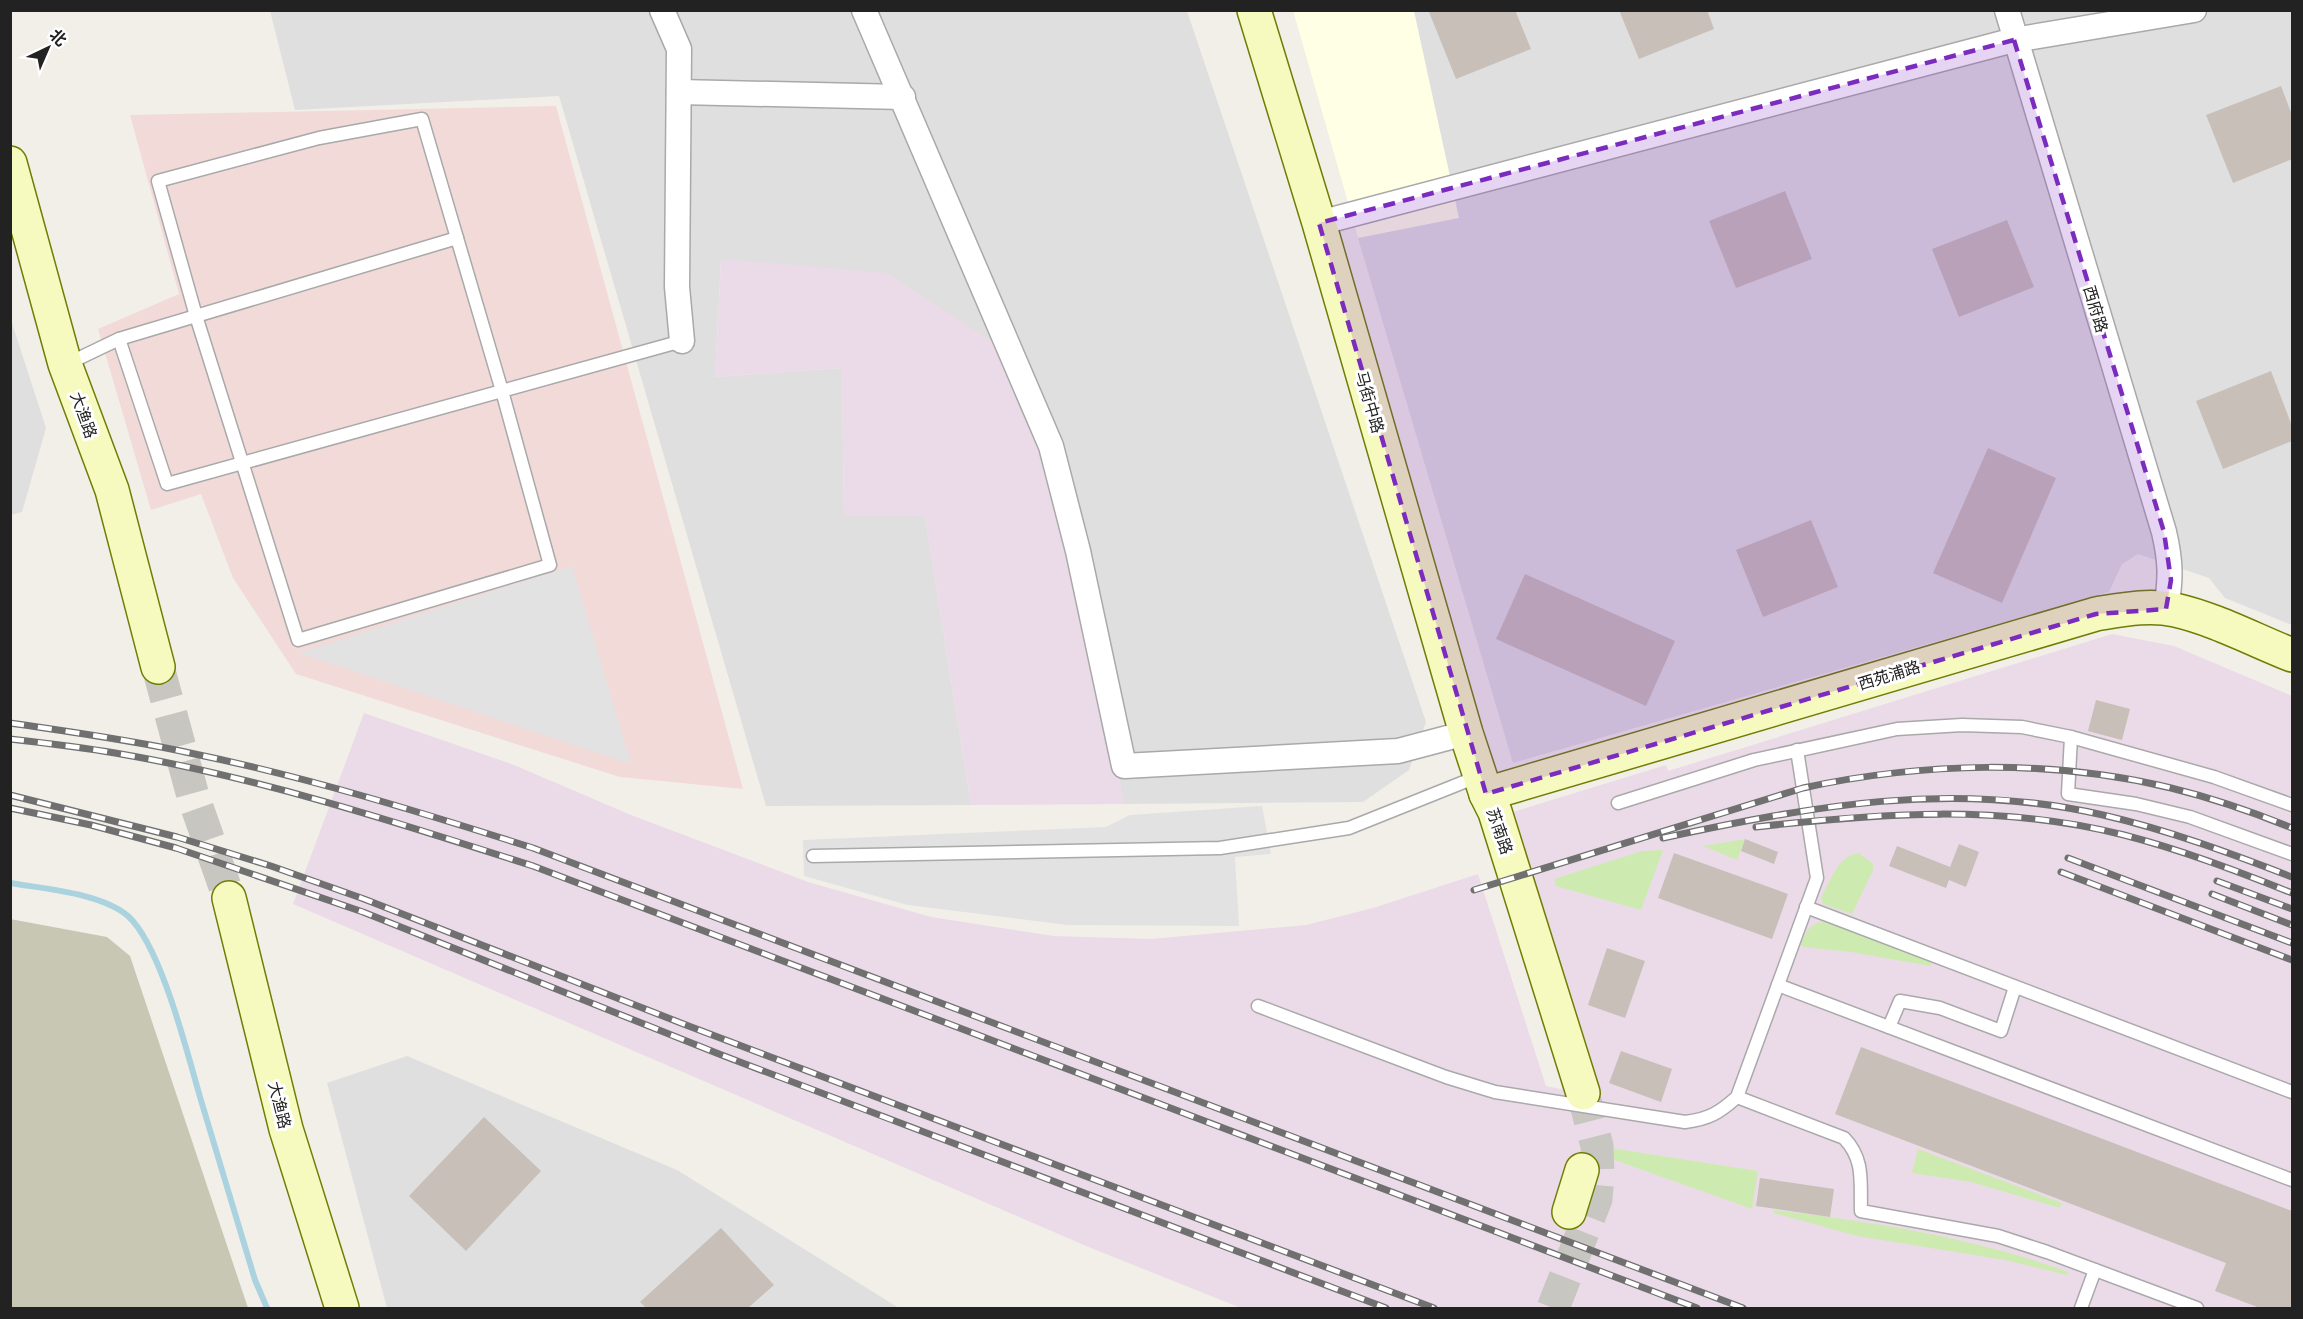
<svg xmlns="http://www.w3.org/2000/svg" width="2303" height="1319" font-family="'Open Sans','Noto Sans SC',sans-serif">
	<style>
		.residential { fill: #e0dfdf }
		.commercial { fill: #f2dad9 }
		.industrial { fill: #ebdbe8 }
		.education { fill: #ffffe5 }
		.construction { fill: #c7c7b4 }
		.grass { fill: #cdebb0 }
		.parking { fill: #e2e2e2 }
		.lines { fill: none; stroke-linecap: round; stroke-linejoin: round }
		.stream { stroke: #aad3df; stroke-width: 6 }
		.building { fill: #c7bfb8 }
		.secondary-tunnel { stroke: #c8c6c1; stroke-width: 33; stroke-dasharray: 33 16; stroke-linecap: butt }
		.lane-casing { stroke: #a9a9a9; stroke-width: 15 }
		.street-casing { stroke: #a9a9a9; stroke-width: 27 }
		.secondary-casing { stroke: #707d05; stroke-width: 36 }
		.lane { stroke: #fff; stroke-width: 12 }
		.street { stroke: #fff; stroke-width: 24 }
		.secondary { stroke: #f7fabf; stroke-width: 33 }
		.rail-casing { stroke: #707070; stroke-width: 7 }
		.rail { stroke: #fff; stroke-width: 4.5; stroke-dasharray: 14; stroke-linecap: butt }
		.marked { fill: #7b2cbf; fill-opacity: 0.2; stroke: #7b2cbf; stroke-width: 4.5; stroke-dasharray: 12 8; stroke-linejoin: round }
		.labels { text-anchor: middle; dominant-baseline: central; stroke-width: 6; stroke-linejoin: round; paint-order: stroke }
		.street-label { font-size: 16px; fill: #222; stroke: #fff }
	</style>
	<rect width="100%" height="100%" fill="#f2efe9"/>
	<g class="residential">
		<polygon points="270,11 1187,11 1426,722 1409,770 1363,802 1124,804 1083,597 1045,461 721,259 715,377 842,368 844,515 925,516 971,805 766,806 559,96 295,110"/>
		<polygon points="1293,11 2292,11 2292,625 2225,598 2209,578 2138,554 2122,564 2109,592 1513,763 1358,238"/>
		<polygon points="11,320 46,428 22,512 11,515"/>
		<polygon points="407,1056 677,1170 899,1308 387,1308 327,1083"/>
	</g>
	<polygon class="commercial" points="556,106 743,789 620,777 296,674 233,578 201,494 151,510 98,329 179,294 130,115"/>
	<g class="industrial">
		<polygon points="721,259 887,273 996,344 1045,461 1083,597 1124,804 971,805 925,516 844,516 842,368 715,377"/>
		<polygon points="2112,634 2174,646 2292,696 2292,1308 1241,1308 1091,1248 293,904 364,713 514,765 631,815 808,882 931,917 1054,936 1151,939 1306,925 1373,908 1478,874 1546,1086 1594,1096 1546,941 1513,812 1666,765 1668,771"/>
	</g>
	<polygon class="education" points="1293,11 1414,11 1459,218 1358,238"/>
	<polygon class="construction" points="10,919 107,937 130,956 248,1308 11,1308"/>
	<g class="grass">
		<polygon points="1745,839 1737,860 1703,846"/>
		<polygon points="1663,850 1641,910 1556,886 1554,879 1642,851"/>
		<path d="M1859,853L1873,864V870L1852,914L1823,904L1821,898C1830,882 1838,855 1859,853Z"/>
		<path d="M1821,922L1830,923L1932,962L1930,966L1851,952L1803,947L1801,944C1806,932 1808,926 1821,922Z"/>
		<polygon points="1610,1148 1758,1171 1752,1209 1609,1158"/>
		<polygon points="1918,1149 2062,1203 2060,1208 1971,1182 1912,1173"/>
		<path d="M1774,1210C1873,1222 1973,1237 2068,1272L2067,1275L2005,1260L1857,1236L1774,1213Z"/>
	</g>
	<g class="parking">
		<polygon points="572,566 631,764 299,653"/>
		<polygon points="1262,806 1271,854 1235,857 1239,926 1067,925 908,905 804,876 803,840 1106,827 1130,815"/>
	</g>
	<g class="lines">
		<path class="stream" d="M10,883C45,889 101,893 128,916C161,946 187,1052 200,1097C218,1158 237,1219 255,1280L267,1308"/>
	</g>
	<g class="building">
		<polygon points="1432,10 1515,10 1531,49 1456,79 1429,12"/>
		<polygon points="1619,10 1707,10 1714,29 1639,59"/>
		<polygon points="2281,86 2292,115 2292,159 2233,183 2206,115"/>
		<polygon points="1785,191 1812,259 1736,288 1709,221"/>
		<polygon points="2007,220 2034,287 1959,317 1932,249"/>
		<polygon points="2271,371 2292,426 2292,441 2223,469 2196,401"/>
		<polygon points="1988,448 2056,478 2002,603 1933,573"/>
		<polygon points="1811,520 1838,587 1763,617 1736,550"/>
		<polygon points="1525,574 1675,641 1646,706 1496,639"/>
		<polygon points="2096,700 2130,709 2122,740 2088,731"/>
		<polygon points="1745,839 1778,852 1774,864 1741,851"/>
		<polygon points="1959,844 1979,852 1966,887 1949,880 1946,888 1889,866 1897,846 1950,867"/>
		<polygon points="1674,853 1788,894 1772,939 1658,898"/>
		<polygon points="1607,948 1645,961 1625,1018 1588,1005"/>
		<polygon points="1861,1047 2292,1211 2292,1308 2260,1308 2215,1291 2226,1263 1835,1114"/>
		<polygon points="1621,1051 1672,1069 1661,1102 1609,1083"/>
		<polygon points="484,1117 541,1171 466,1251 409,1196"/>
		<polygon points="1760,1178 1834,1189 1830,1217 1756,1206"/>
		<polygon points="721,1228 774,1285 748,1308 646,1308 640,1302"/>
	</g>
	<g class="lines">
		<g class="secondary-tunnel">
			<polyline points="158,667 193,796 229,898"/>
			<polyline points="1553,1308 1596,1199 1598,1175 1597,1146 1583,1093"/>
		</g>
		<g class="lane-casing">
			<g id="lane">
				<polygon points="422,119 502,391 550,565 298,640 196,316 158,181 319,138"/>
				<polyline points="119,339 167,484 682,341"/>
				<polyline points="67,364 119,339 457,238"/>
				<polyline points="2071,737 2068,794 2136,804 2190,817 2292,854"/>
				<polyline points="1618,803 1754,760 1897,729 1962,725 2022,727 2071,737 2214,777 2292,805"/>
				<polyline points="813,856 1220,848 1349,828 1479,776"/>
				<polyline points="1806,907 2292,1092"/>
				<polyline points="1778,985 2292,1180"/>
				<path d="M1258,1006L1446,1077L1495,1092L1685,1122C1709,1119 1719,1113 1737,1097L1817,878L1797,750"/>
				<polyline points="1889,1027 1900,1001 1940,1008 2001,1031 2015,987"/>
				<path d="M1737,1097L1844,1138C1865,1160 1860,1182 1861,1211L1998,1236L2047,1252L2197,1308"/>
				<polyline points="2081,1308 2095,1270"/>
			</g>
		</g>
		<g class="street-casing">
			<g id="street">
				<polyline points="662,10 679,49 677,287 682,341"/>
				<polyline points="864,10 1051,446 1078,551 1124,766 1398,751 1466,733"/>
				<path d="M2007,10L2164,532C2171,562 2171,579 2166,609"/>
				<polyline points="679,92 903,97"/>
				<polyline points="1319,223 2014,40 2194,10"/>
			</g>
		</g>
		<g class="secondary-casing">
			<g id="secondary">
				<polyline points="1254,10 1319,223 1466,733 1486,794 1495,812 1583,1093"/>
				<polyline points="10,163 65,364 112,490 158,667"/>
				<path d="M1486,794L2096,614C2121,610 2149,604 2175,610C2215,619 2254,640 2292,655"/>
				<polyline points="229,898 286,1129 342,1308"/>
				<polyline points="1569,1212 1582,1170"/>
			</g>
		</g>
		<use href="#lane" class="lane"/>
		<use href="#street" class="street"/>
		<use href="#secondary" class="secondary"/>
		<g class="rail-casing">
			<g id="rail">
				<path d="M10,723C71,732 131,740 190,753C307,777 420,812 533,848L1743,1308"/>
				<path d="M10,739C45,743 80,747 115,753C257,777 396,822 533,866L1697,1308"/>
				<polyline points="10,795 177,837 271,866 364,899 686,1025 1434,1308"/>
				<polyline points="10,808 91,825 176,848 363,912 719,1054 1386,1308"/>
				<path d="M1756,827C1879,813 2003,804 2124,835C2182,850 2237,871 2292,893"/>
				<path d="M1663,838C1812,806 1951,780 2103,815C2168,830 2230,853 2292,877"/>
				<polyline points="2068,858 2292,943"/>
				<polyline points="2061,872 2292,960"/>
				<polyline points="2217,881 2292,909"/>
				<path d="M1474,890L1803,788C1922,762 2052,759 2171,788C2212,798 2253,812 2292,828"/>
				<polyline points="2212,894 2292,925"/>
			</g>
		</g>
		<use href="#rail" class="rail"/>
	</g>
	<path class="marked" d="M2014,40L2164,532L2171,580L2166,609L2096,614L1486,794L1319,223Z"/>
	<g class="labels">
		<g class="street-label">
			<text transform="translate(2096 309) rotate(73)">西府路</text>
			<text transform="translate(1370 402) rotate(74)">马街中路</text>
			<text transform="translate(84 415) rotate(70)">大渔路</text>
			<text transform="translate(1889 675) rotate(-17)">西苑浦路</text>
			<text transform="translate(1500 831) rotate(71)">苏南路</text>
			<text transform="translate(280 1105) rotate(76)">大渔路</text>
		</g>
	</g>
	<rect width="2303" height="1319" fill="none" stroke="#222222" stroke-width="24"/>
	<g transform="translate(48 48) rotate(44)" stroke="#ffffff" stroke-width="4.5" paint-order="stroke">
	<path d="M0-4.5L10 22L0 15L-10 22Z" fill="#222222"/>
	<text y="-9" font-size="16" font-weight="bold" text-anchor="middle" fill="#222222">北</text>
	</g>
</svg>
